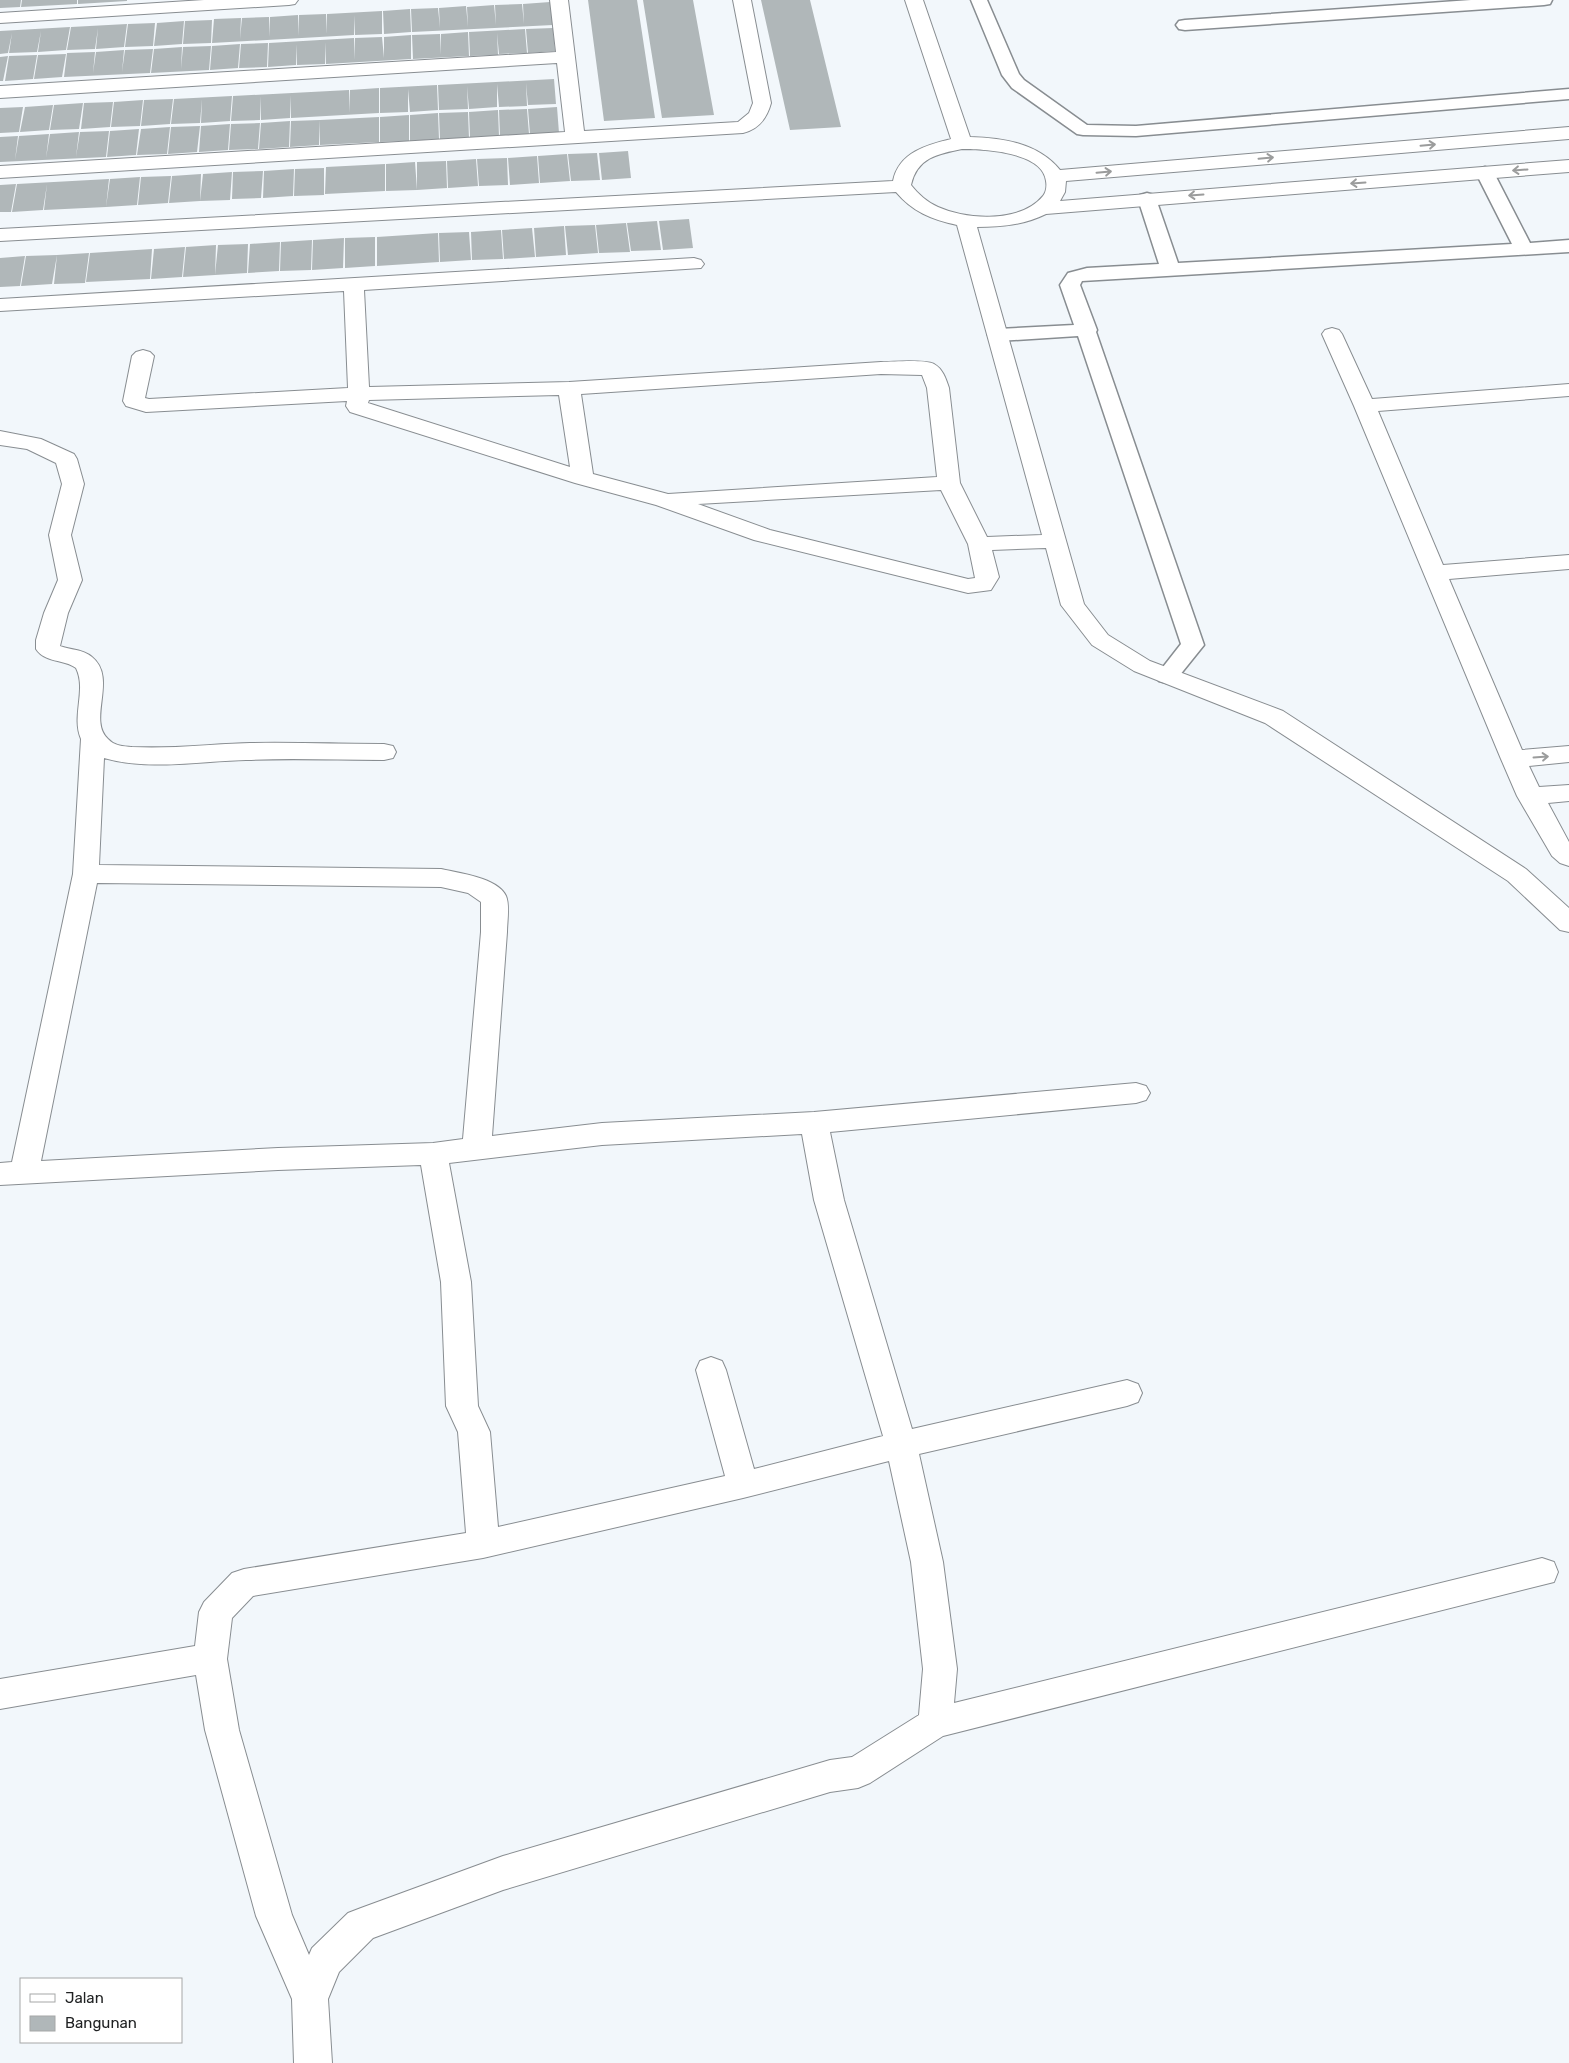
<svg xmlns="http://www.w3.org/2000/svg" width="1569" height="2063" font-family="Rubik,sans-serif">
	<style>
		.building { fill: #b0b7b9 }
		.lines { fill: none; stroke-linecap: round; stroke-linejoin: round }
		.lane-casing { stroke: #888d91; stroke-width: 3 }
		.street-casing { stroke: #888d91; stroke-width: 2 }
		.lane { fill: #fff; fill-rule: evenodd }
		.street { fill: #fff; fill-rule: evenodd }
		.oneway { stroke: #9b9c9c }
	</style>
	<rect width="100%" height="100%" fill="#f2f7fb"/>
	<path class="building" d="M 0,0 L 21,0 L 20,7 L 0,8 Z
		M 22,0 L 77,0 L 77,4 L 21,7 Z
		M 78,0 L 127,0 L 127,1 L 78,4 Z
		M 588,0 L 637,0 L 655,118 L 604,121 Z
		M 643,0 L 693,0 L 714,115 L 662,118 Z
		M 761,0 L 810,0 L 841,127 L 790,130 Z
		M 550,2 L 553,25 L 412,32 L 411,9 L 438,8 L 440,28 L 439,8 L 466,6 L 468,27 L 467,7 L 494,5 L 496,25 L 495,5 L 522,4 L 524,24 L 523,4 Z
		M 410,9 L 411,32 L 384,34 L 383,11 Z
		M 382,11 L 382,34 L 355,35 L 354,15 L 354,35 L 212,43 L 214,19 L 241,18 L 240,39 L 242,18 L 269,17 L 269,37 L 270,17 L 298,15 L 298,36 L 299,15 L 326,14 L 326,34 L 327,14 Z
		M 212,20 L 211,43 L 183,44 L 185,21 Z
		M 184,21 L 182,44 L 154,46 L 157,23 Z
		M 155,23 L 153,46 L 125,47 L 128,24 Z
		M 127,24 L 124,47 L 96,49 L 98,28 L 95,49 L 67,50 L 71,27 Z
		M 70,27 L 66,50 L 38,52 L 41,31 L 37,52 L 9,53 L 12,33 L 8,53 L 0,54 L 0,31 Z
		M 553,28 L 555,51 L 528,53 L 526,29 Z
		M 525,29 L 527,53 L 499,54 L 497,33 L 498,55 L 470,56 L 469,32 Z
		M 468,32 L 469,56 L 413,59 L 412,35 L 440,34 L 441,55 L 441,34 Z
		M 411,35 L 411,59 L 326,64 L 326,42 L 325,64 L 297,65 L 297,44 L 296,65 L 268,67 L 269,43 L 354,38 L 355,60 L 355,38 L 382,37 L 384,58 L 384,37 Z
		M 268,43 L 267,67 L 239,68 L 241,44 Z
		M 240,44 L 238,68 L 210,70 L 212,46 Z
		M 211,46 L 209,70 L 151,73 L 154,49 L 182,47 L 181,69 L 183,47 Z
		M 153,49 L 150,73 L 64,77 L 67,53 L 95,52 L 93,73 L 96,52 L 124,50 L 122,72 L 125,50 Z
		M 66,54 L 62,77 L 34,79 L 38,55 Z
		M 37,55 L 33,79 L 5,81 L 9,56 Z
		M 8,56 L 3,81 L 0,81 L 0,57 Z
		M 554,79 L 556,104 L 528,105 L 526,83 L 527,106 L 499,107 L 497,84 L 497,107 L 469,109 L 467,86 L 468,109 L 439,110 L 438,85 Z
		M 437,85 L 438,110 L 410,112 L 408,89 L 408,112 L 380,113 L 380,88 Z
		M 379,88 L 379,113 L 291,118 L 291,95 L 290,118 L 261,120 L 261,96 L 260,120 L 231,121 L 233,96 L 349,90 L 350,113 L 350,90 Z
		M 232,96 L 230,121 L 201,123 L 202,99 L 200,123 L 171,124 L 174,99 Z
		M 173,99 L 170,124 L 141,126 L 144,100 Z
		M 143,100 L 140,126 L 111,127 L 114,102 Z
		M 113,102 L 110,127 L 81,129 L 84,103 Z
		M 83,103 L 79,129 L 50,130 L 54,105 Z
		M 53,105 L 49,130 L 20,132 L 25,107 Z
		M 23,107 L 19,132 L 0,133 L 0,108 Z
		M 557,107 L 559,133 L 530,134 L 528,109 Z
		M 527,109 L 529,134 L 500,136 L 499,110 Z
		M 498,110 L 499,136 L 470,137 L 469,112 Z
		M 468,112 L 469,138 L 440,139 L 439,113 Z
		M 438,113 L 439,139 L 410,141 L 410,115 Z
		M 409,115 L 409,141 L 380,142 L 380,117 Z
		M 379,117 L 379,142 L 320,145 L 320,120 Z
		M 320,120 L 319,145 L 290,147 L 291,121 Z
		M 290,121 L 289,147 L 259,149 L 261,123 Z
		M 260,123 L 258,149 L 229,150 L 231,124 Z
		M 230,124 L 228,150 L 199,152 L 201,126 Z
		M 200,126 L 197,152 L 168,154 L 171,127 Z
		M 170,127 L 167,154 L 137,155 L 141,129 Z
		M 139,129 L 136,155 L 107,157 L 110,131 Z
		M 109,131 L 106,157 L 0,162 L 0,137 L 18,136 L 15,160 L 19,136 L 49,134 L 46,158 L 50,134 L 79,132 L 76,157 L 80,132 Z
		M 628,151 L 631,178 L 602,180 L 599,153 Z
		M 597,153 L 600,180 L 571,181 L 568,154 Z
		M 567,154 L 570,181 L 540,183 L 538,156 Z
		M 537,156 L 539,183 L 510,185 L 508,158 Z
		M 507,158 L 508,185 L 479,186 L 477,159 Z
		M 476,159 L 478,186 L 448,188 L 447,161 Z
		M 446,161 L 447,188 L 417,190 L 417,162 Z
		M 415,162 L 417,190 L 386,191 L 386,164 Z
		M 385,164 L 385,191 L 325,194 L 326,167 Z
		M 324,168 L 324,195 L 294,196 L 295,169 Z
		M 294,169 L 293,196 L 263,198 L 264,171 Z
		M 263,171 L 261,198 L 232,199 L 233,172 Z
		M 232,172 L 230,200 L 200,201 L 203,174 Z
		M 201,174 L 200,201 L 169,203 L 172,176 Z
		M 171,176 L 168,203 L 138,205 L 141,177 Z
		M 140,177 L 137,205 L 106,207 L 110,179 Z
		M 109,179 L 106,207 L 44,210 L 47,184 L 43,210 L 12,212 L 17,184 Z
		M 16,184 L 11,212 L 0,212 L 0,185 Z
		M 689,219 L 693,248 L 663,250 L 659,221 Z
		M 657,221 L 661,250 L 631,251 L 627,223 Z
		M 626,223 L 630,252 L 599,253 L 596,225 Z
		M 595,225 L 598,253 L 568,255 L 565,226 Z
		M 564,226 L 566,255 L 536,257 L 534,228 Z
		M 532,228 L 535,257 L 504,259 L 502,230 Z
		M 501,230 L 503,259 L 472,260 L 471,232 Z
		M 469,232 L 471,260 L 440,262 L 439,233 Z
		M 438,233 L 439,262 L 377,266 L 377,237 Z
		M 375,237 L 375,266 L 345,268 L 345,238 Z
		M 344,238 L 343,268 L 312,270 L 313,240 Z
		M 312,240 L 311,270 L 280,271 L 281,242 Z
		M 280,242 L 279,271 L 248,273 L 250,244 Z
		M 248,244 L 247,273 L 215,275 L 218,245 Z
		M 216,245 L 215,275 L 183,277 L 186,247 Z
		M 185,247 L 182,277 L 151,279 L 154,249 Z
		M 152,249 L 150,279 L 86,282 L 90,253 Z
		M 89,253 L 85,283 L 54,284 L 57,255 Z
		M 57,255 L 52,284 L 21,286 L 26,256 Z
		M 25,256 L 20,286 L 0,287 L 0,258 Z"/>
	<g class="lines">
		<defs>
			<path id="lane" d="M 971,0 L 987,0 L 1019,74 L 1024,80 L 1087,125 L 1136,126 L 1569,89 L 1569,99 L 1136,136 L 1083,135 L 1077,134 L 1012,88 L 1002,75 Z
				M 1471,0 L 1552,0 L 1550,4 L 1544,5 L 1185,30 L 1179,29 L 1176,25 L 1179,21 L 1185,20 Z
				M 1485,167 L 1491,169 L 1494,173 L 1530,243 L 1569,240 L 1569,252 L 1082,281 L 1080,285 L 1097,330 L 1096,332 L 1204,645 L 1175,681 L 1167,683 L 1159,681 L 1156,676 L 1181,644 L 1078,336 L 998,341 L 991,339 L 988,335 L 991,331 L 998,329 L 1074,325 L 1060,285 L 1068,273 L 1087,268 L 1159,264 L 1138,199 L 1140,195 L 1147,193 L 1154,195 L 1156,199 L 1178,263 L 1512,244 L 1476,173 L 1479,169 Z"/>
			<path id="street" d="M 204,0 L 298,0 L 295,4 L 289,5 L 0,23 L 0,13 Z
				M 550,0 L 568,0 L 584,131 L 738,122 L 749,113 L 753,103 L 733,0 L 751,0 L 771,103 C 767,118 759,129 743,133 L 0,178 L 0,166 L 565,132 L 557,63 L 0,98 L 0,86 L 556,52 Z
				M 905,0 L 923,0 L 970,137 C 1003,138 1038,143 1060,170 L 1569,127 L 1569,139 L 1066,181 L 1065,192 L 1060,201 L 1569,160 L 1569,172 L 1046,214 C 1024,225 1001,227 977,227 L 1084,604 L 1108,635 L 1150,661 L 1283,711 L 1526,869 L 1569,908 L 1569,932 L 1560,930 L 1508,881 L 1265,723 L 1134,671 L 1092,645 L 1061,605 L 1046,548 L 992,550 L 999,577 L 991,590 L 968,593 L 754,540 L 656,505 L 575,483 L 350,412 L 346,406 L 347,401 L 146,412 L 126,406 L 123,401 L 132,356 L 136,352 L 143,350 L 150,352 L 154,356 L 145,398 L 149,399 L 348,388 L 344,291 L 0,311 L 0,299 L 694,258 L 701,260 L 704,264 L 701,268 L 364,290 L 369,387 L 569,382 L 881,362 C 894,362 923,359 934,364 C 943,369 946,379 949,388 L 960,483 L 987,537 L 1042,535 L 957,225 C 931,219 913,212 896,192 L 0,241 L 0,229 L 893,181 C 899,152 927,145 951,139 ZM 962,149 C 984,149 1043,152 1046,181 C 1047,186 1046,192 1043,196 C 1021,223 967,220 938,207 C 927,202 918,194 911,185 C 917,158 937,154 962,149 ZM 881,374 L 922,375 L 927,388 L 937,477 L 668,494 L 593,474 L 581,394 ZM 559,395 L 570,467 L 368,403 L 369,400 ZM 941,490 L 968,544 L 975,578 L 968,579 L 770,530 L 698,504 Z
				M 1332,328 L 1339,330 L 1342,334 L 1372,399 L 1569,384 L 1569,396 L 1378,411 L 1443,565 L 1569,555 L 1569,569 L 1449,579 L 1522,750 L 1569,746 L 1569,762 L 1529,766 L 1539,787 L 1569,785 L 1569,801 L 1548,803 L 1569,842 L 1569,866 L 1560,863 L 1552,856 L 1517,796 L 1501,759 L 1354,406 L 1322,334 L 1325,330 Z
				M 0,431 L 41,439 L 74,454 L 77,459 L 84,484 L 71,535 L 82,580 L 68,613 L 60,646 C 70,650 83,649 92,657 C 118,678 87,720 108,739 C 114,746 123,746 132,747 C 172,749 211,744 250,743 C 295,742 339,744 384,744 L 393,746 L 396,752 L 393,758 L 384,760 C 338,760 292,758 246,760 C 200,761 149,771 104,758 L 99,865 L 441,869 C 459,873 498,878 506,896 C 510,905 507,922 507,932 L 492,1136 L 602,1123 L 814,1112 L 1136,1083 L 1146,1086 L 1150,1093 L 1146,1100 L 1136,1103 L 830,1132 L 844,1200 L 912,1429 L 1127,1380 L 1138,1384 L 1142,1393 L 1138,1402 L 1127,1406 L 919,1454 L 943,1562 L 957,1669 L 954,1703 L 1542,1558 L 1554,1562 L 1558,1572 L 1554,1582 L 943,1736 L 870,1783 L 858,1788 L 830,1792 L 503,1890 L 373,1938 L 339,1972 L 328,1999 L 332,2063 L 294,2063 L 292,1999 L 256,1916 L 205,1730 L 196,1675 L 0,1709 L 0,1679 L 195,1646 L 199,1612 L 204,1602 L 232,1573 L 244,1569 L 466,1533 L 458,1432 L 446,1406 L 441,1282 L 421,1165 L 278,1170 L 0,1185 L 0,1163 L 12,1162 L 73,874 L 81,739 C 71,716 87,690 76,668 C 64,659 45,663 36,649 L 36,640 L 44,613 L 58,580 L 49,535 L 62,484 L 56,463 L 27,449 L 0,445 ZM 97,883 L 441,887 L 468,893 L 481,902 L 481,932 L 463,1139 L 433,1143 L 278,1148 L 41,1161 ZM 802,1134 L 814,1200 L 883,1436 L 754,1469 L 726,1370 L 722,1361 L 711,1357 L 700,1361 L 696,1370 L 725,1476 L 498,1527 L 490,1432 L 478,1406 L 471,1282 L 449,1163 L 602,1145 ZM 889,1461 L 911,1562 L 923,1669 L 919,1715 L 852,1757 L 830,1760 L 503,1856 L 361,1908 L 348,1913 L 312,1948 L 309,1955 L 292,1915 L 239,1730 L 227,1659 L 232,1618 L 253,1596 L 483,1558 L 743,1498 Z"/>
		</defs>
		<use href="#lane" class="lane-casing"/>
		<use href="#street" class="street-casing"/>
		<use href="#lane" class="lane"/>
		<use href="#street" class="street"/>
	</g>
	<defs><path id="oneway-shaft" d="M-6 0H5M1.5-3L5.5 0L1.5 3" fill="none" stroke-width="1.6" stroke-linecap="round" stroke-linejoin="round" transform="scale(1.25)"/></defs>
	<g class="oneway">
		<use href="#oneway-shaft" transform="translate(1428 145) rotate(-5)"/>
		<use href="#oneway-shaft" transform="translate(1266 158) rotate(-5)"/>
		<use href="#oneway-shaft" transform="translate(1520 170) rotate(176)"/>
		<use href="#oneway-shaft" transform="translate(1104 172) rotate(-5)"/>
		<use href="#oneway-shaft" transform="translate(1358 183) rotate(176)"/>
		<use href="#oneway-shaft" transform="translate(1196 195) rotate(176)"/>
		<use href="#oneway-shaft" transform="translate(1541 757) rotate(-4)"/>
	</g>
	<rect x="20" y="1978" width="162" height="65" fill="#ffffff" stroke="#a6a7a7"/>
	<rect x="30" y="1994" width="25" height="8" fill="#ffffff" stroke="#a6a7a7"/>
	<text x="65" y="2003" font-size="15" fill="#202223">Jalan</text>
	<rect x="30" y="2016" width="25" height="15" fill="#b0b7b9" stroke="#a6a7a7"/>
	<text x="65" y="2028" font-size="15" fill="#202223">Bangunan</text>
</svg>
